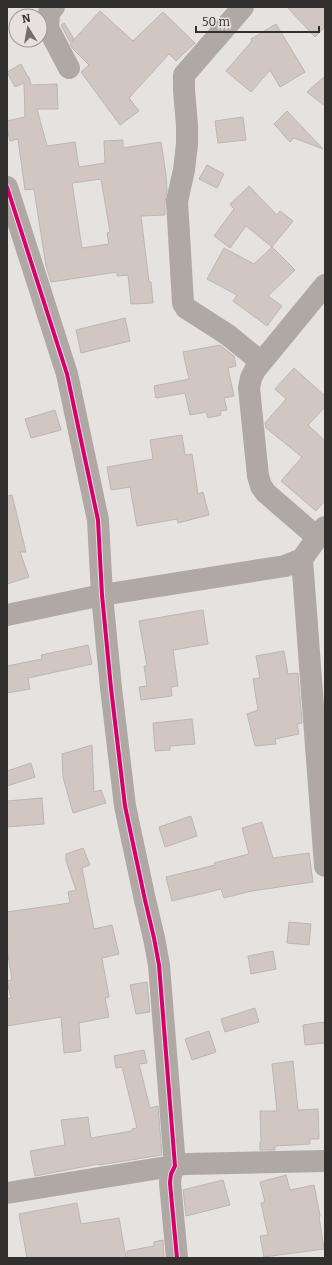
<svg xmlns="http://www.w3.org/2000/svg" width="332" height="1265" font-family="Bitter,serif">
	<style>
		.building { fill: #d1c6c2; stroke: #b9b7b5; fill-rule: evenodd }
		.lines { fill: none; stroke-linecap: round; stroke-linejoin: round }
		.minor { stroke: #afa8a4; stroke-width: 22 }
		.cycleway-casing { stroke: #e6e1df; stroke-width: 6 }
		.cycleway { stroke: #d6006c; stroke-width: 4 }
	</style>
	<rect width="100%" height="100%" fill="#e5e2e0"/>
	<path class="building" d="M 287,7 L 325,7 L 325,27 L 315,37 Z
		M 100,11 L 133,41 L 163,12 L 195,43 L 176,61 L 169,54 L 129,98 L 139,111 L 120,125 L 81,72 L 89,65 L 73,49 L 70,44 Z
		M 64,23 L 74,39 L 70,42 L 61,25 Z
		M 276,24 L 305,72 L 280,87 L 270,70 L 251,92 L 226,71 L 252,41 L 251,39 Z
		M 21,64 L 28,77 L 29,77 L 31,85 L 57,84 L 58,109 L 37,109 L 47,146 L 75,142 L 79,167 L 105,163 L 104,141 L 123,140 L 123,148 L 161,142 L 166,175 L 167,190 L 165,202 L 165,215 L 141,216 L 149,282 L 151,282 L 153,303 L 131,304 L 128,275 L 117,276 L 117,272 L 51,282 L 46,266 L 34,189 L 25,190 L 18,139 L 10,141 L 7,128 L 7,121 L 25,117 L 24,83 L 15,87 L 7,72 ZM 101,179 L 110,232 L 107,233 L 109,244 L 82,248 L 72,183 Z
		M 325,76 L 325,106 L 307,92 Z
		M 287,111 L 323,149 L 294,138 L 290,142 L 274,124 Z
		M 243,117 L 246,140 L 218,143 L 215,121 Z
		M 207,165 L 224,174 L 217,188 L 199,179 Z
		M 249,186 L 277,215 L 280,211 L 293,221 L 272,247 L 246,226 L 230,248 L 214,236 L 234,209 L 230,204 Z
		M 272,247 L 295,270 L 268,296 L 282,306 L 267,326 L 233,301 L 237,295 L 207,279 L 224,248 L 254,264 Z
		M 125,318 L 130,341 L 81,353 L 76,330 Z
		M 220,345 L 234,356 L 236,366 L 228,368 L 234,396 L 224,398 L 227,410 L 220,411 L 221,415 L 208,418 L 206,412 L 190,415 L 185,393 L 156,398 L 154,386 L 189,379 L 183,352 Z
		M 294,368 L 325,396 L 325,407 L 308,425 L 325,441 L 325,501 L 316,511 L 281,481 L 302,457 L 266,428 L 265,423 L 286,399 L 275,389 Z
		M 55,410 L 61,430 L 31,438 L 25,419 Z
		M 182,435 L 185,455 L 192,454 L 198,494 L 203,492 L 209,515 L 178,523 L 177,519 L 137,526 L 130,487 L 111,490 L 107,467 L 153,459 L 150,440 Z
		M 12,495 L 26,552 L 20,552 L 29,577 L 7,584 L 7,496 Z
		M 203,610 L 208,644 L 173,650 L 178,686 L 171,687 L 172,696 L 141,700 L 139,687 L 147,686 L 144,666 L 147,666 L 139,621 Z
		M 88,645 L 92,664 L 28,678 L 30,689 L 7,693 L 7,666 L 42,659 L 41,655 Z
		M 284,651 L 288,674 L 298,673 L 302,723 L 297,724 L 299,734 L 275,739 L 276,744 L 255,746 L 247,714 L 258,710 L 253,679 L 260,678 L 256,656 Z
		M 192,719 L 195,744 L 170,746 L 170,750 L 155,751 L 153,723 Z
		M 92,745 L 94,792 L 101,790 L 106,803 L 73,813 L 63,777 L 62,754 Z
		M 31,763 L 35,777 L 7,786 L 7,771 Z
		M 42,798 L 44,824 L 7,827 L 7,801 Z
		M 191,816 L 197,836 L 165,847 L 159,827 Z
		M 262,822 L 273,858 L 309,853 L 313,882 L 252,891 L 224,898 L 221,889 L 172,901 L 166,877 L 215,865 L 214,863 L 249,854 L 242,828 Z
		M 83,848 L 90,865 L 82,868 L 94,929 L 112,925 L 119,954 L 102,958 L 109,997 L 105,998 L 109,1017 L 79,1023 L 81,1051 L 64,1053 L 61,1017 L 7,1026 L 7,999 L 11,998 L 7,981 L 12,980 L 7,949 L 7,912 L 70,903 L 68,892 L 76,890 L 66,861 L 66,854 Z
		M 289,922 L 311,924 L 309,945 L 287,943 Z
		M 273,951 L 276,969 L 251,974 L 248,956 Z
		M 147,982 L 150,1012 L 136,1014 L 130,985 Z
		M 255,1008 L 259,1022 L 225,1032 L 221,1019 Z
		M 324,1022 L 325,1043 L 305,1045 L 303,1025 Z
		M 209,1031 L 216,1052 L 192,1060 L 185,1039 Z
		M 144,1050 L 147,1063 L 139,1064 L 150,1108 L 158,1106 L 162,1155 L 99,1165 L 98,1164 L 35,1176 L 30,1151 L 65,1145 L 61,1120 L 88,1117 L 91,1138 L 132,1131 L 132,1129 L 137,1128 L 122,1067 L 116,1068 L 114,1056 Z
		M 293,1061 L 298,1110 L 318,1109 L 319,1139 L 310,1139 L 310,1144 L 275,1146 L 275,1150 L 260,1150 L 260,1142 L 261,1142 L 260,1111 L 277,1111 L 272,1064 Z
		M 286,1175 L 290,1190 L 314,1185 L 320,1216 L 319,1217 L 324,1249 L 264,1257 L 260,1236 L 268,1235 L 261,1203 L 265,1202 L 260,1182 Z
		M 223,1180 L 230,1205 L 186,1216 L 183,1190 Z
		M 77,1203 L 81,1224 L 119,1218 L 126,1258 L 27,1258 L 19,1214 Z
		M 163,1240 L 164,1258 L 127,1258 L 127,1251 L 154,1246 L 154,1242 Z"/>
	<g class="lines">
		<path class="minor" d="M 54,7 L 49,13 L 48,28 L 69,68
			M 243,7 L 184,75 L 184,90 L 187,125 L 187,144 L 184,170 L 177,201 L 183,303 L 186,308 L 228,335 L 261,362
			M 7,187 L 67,374 L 98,520 L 102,595 L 111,688 L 125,806 L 145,900 L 154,938 L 159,965 L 175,1166 L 171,1174 L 170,1183 L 177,1258
			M 318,538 L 266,493 L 261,486 L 258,476 L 249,388 L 251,378 L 255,370 L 325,285
			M 302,559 L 325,866
			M 7,615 L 102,595 L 285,566 L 302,559 L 325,527
			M 7,1193 L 185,1164 L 325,1161"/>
		<defs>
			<path id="cycleway" d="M 7,187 L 67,374 L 98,520 L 102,595 L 111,688 L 125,806 L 145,900 L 154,938 L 159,965 L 175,1166 L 171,1174 L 170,1183 L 177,1258"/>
		</defs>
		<use href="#cycleway" class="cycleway-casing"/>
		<use href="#cycleway" class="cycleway"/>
	</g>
	<rect width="332" height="1265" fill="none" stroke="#32302f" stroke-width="16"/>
	<g transform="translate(28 28) rotate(349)"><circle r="19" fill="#e6e1df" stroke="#9e9a99"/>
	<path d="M0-3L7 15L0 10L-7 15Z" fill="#716e6d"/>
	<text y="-6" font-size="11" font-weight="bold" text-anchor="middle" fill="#32302f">N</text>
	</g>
	<path d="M196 26v6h123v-6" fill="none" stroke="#32302f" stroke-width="2"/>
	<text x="202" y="26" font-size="12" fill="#32302f" stroke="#e6e1df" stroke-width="3" paint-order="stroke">50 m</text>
</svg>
